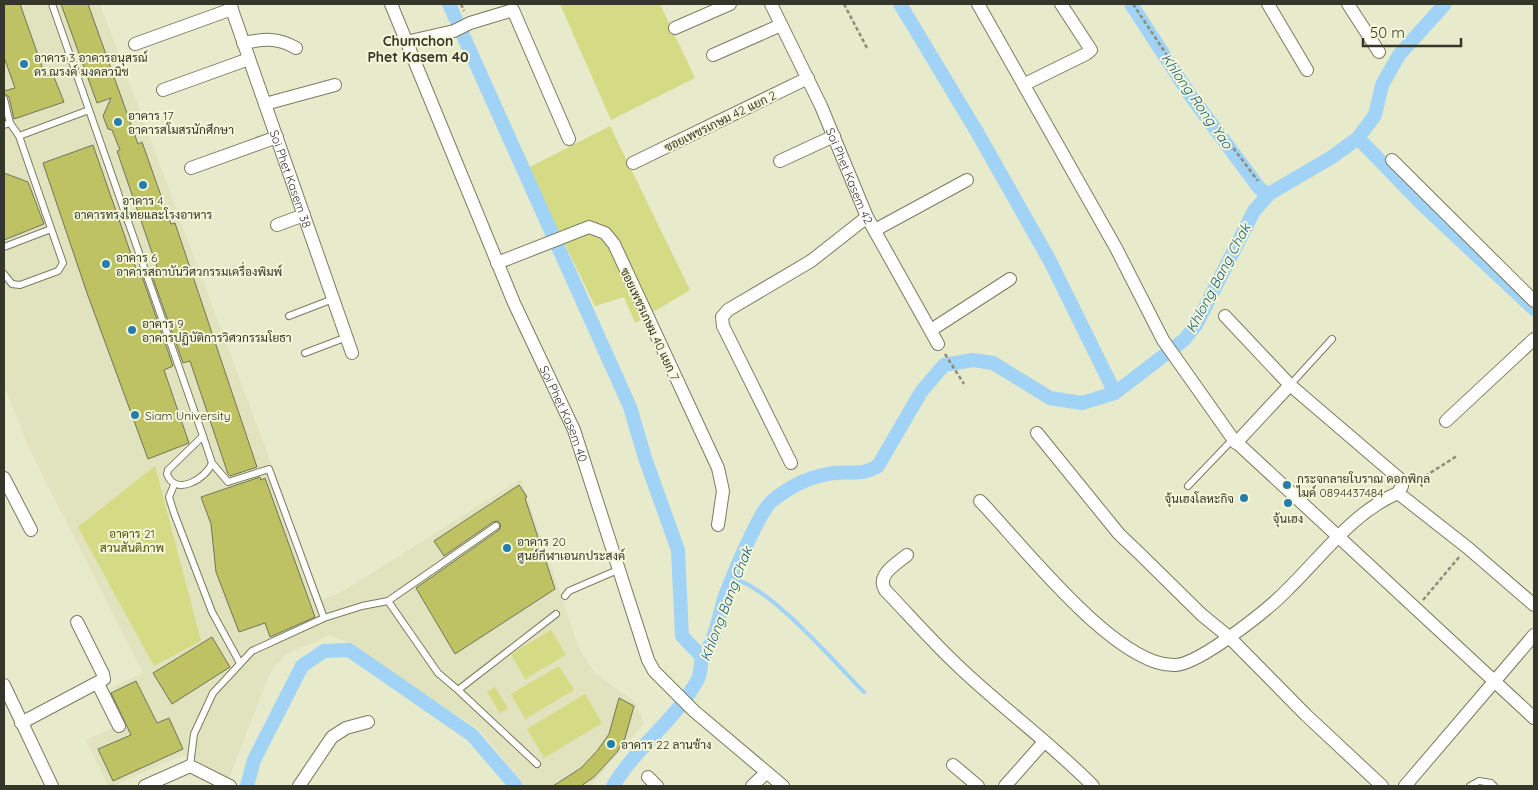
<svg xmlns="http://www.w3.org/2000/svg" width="1538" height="790" font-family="Quicksand,Sarabun,sans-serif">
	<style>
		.built { fill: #e0e3bd }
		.green { fill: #d5da84 }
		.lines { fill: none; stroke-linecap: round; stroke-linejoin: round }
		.stream { stroke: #a0d3f5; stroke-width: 4 }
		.canal { stroke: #a0d3f5; stroke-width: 14 }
		.building { fill: #bec263; stroke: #727459 }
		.lane-casing { stroke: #7a7c60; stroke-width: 8 }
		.street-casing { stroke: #7a7c60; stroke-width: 14 }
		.path { stroke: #8c8e79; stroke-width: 2.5; stroke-dasharray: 4 2.5; stroke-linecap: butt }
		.lane { stroke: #fff; stroke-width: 6 }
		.street { stroke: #fff; stroke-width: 12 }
		.poi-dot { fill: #257dac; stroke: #f5f7d9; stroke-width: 2 }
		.labels { text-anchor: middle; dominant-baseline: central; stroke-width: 4; stroke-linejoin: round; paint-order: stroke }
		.poi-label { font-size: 12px; fill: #35362a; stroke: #f5f7d9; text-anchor: start }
		.street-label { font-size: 12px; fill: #35362a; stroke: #f5f7d9 }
		.park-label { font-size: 12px; fill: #505207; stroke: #f5f7d9 }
		.neighbourhood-label { font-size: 14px; font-weight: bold; fill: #35362a; stroke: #f5f7d9 }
		.water-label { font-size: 14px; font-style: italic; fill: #145a7f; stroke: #f5f7d9 }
	</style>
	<rect width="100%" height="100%" fill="#e8eacc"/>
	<path class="built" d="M 4,4 L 100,4 L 322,600 L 340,593 L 521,479 L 579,648 L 595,673 L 635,702 L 644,723 L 591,786 L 526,786 L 479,729 L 388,671 L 352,644 L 330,635 L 286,654 L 271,671 L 229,778 L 183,755 L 113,786 L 108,786 L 86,740 L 117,726 L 100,693 L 143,673 L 28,446 L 4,385 Z"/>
	<path class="green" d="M 560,4 L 660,4 L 695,78 L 611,120 Z
		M 610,126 L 690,290 L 635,323 L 624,297 L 595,306 L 528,168 Z
		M 155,466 L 201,641 L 154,666 L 78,527 Z
		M 551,630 L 566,655 L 525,679 L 511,654 Z
		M 559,666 L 574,690 L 525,719 L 511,694 Z
		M 495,687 L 508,708 L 500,713 L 487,692 Z
		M 585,694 L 602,723 L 544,758 L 527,729 Z"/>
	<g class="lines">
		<path class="stream" d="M 734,579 C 770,587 836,664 864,692"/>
		<path class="canal" d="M 449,4 L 630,407 L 645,458 L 678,550 L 682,636 L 703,658
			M 900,4 L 977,132 L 1050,261 L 1115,393
			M 1131,4 L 1190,95 L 1260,189 L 1269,194
			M 1358,138 L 1426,208 L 1534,309
			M 247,786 L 254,760 L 302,666 L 324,651 L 349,650 L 472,735 L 516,786
			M 613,786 C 637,746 676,720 698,679 C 701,672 700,664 703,657 C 706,651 710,646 712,640 C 718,626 720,611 725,596 C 732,577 759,512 772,501 C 790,486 811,476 834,473 C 851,471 862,476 878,466 L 921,392 L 944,365 L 973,360 L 993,363 L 1050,398 L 1082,403 L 1115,393 L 1184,340 L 1196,325 L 1254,211 L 1269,194 L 1332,157 L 1358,138 L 1375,115 L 1382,85 L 1399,55 L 1445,4"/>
	</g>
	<path class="building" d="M 4,4 L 20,4 L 45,75 L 52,72 L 64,102 L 14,119 L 9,97 L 4,93 L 4,91 L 15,88 L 4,57 Z
		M 61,4 L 88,4 L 138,144 L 142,142 L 171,224 L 175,223 L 257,467 L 230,476 L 228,474 L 190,361 L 183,363 L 151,273 L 158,270 L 117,151 L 120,150 L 112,130 L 108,129 L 103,116 L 111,98 L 97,103 Z
		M 93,145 L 139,277 L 142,276 L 173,366 L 164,370 L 189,443 L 148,459 L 87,293 L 43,163 Z
		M 4,173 L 28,182 L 44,224 L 4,240 Z
		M 260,477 L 261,480 L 265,478 L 315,617 L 270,637 L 265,623 L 239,632 L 216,572 L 211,524 L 201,497 Z
		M 519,485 L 527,497 L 525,498 L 555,589 L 455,654 L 416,588 L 499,530 L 501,525 L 498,521 L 493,522 L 444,556 L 434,541 Z
		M 212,637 L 230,667 L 172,704 L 153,673 Z
		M 136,681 L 157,723 L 169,718 L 183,749 L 113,781 L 98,749 L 131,735 L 111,693 Z
		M 619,698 L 634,706 L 625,738 L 617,752 L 594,777 L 581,786 L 553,786 L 581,768 L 597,751 L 609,734 Z"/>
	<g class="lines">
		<defs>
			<path id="lane" d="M 52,4 L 203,436 L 212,463 C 206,479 175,497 167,474 L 168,470 L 203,436
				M 4,99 L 10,123 L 4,125
				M 10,123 L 19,136 L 89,110
				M 4,247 L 51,229
				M 4,274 L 12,284 L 20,285 L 58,271 L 63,263 L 19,136
				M 289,316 L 333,299
				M 305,353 L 347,337
				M 1290,385 L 1332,339
				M 212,463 L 228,482 L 269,469 L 324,618
				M 174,485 L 169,497 L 174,513 L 212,612 L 240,663
				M 1188,486 L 1233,439
				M 565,596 L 569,591 L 620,569
				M 388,601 L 496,526
				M 458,690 L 537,764
				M 190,766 L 194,734 L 213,693 L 252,651 L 324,618 L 362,606 L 388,601 L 438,673 L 458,690 L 556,614
				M 1470,786 L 1479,781 L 1491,783 L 1494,786"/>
			<g id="street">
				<path id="s1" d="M 230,4 L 352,353"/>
				<path id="s2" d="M 391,4 L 514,303 L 574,430 L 648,660 L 654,671 L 694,711 L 783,786"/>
				<path id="s3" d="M 771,4 L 821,106 L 867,217 L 938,344"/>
				<path d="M 978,4 L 1116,248 L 1163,340 L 1233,439 L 1534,718"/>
				<path d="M 1268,4 L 1307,70"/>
				<path d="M 1348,4 L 1379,52"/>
				<path d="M 675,28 L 730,4"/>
				<path d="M 406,42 L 454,31 L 470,23 L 513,10 L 569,139"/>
				<path d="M 243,43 C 264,39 277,37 296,48"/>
				<path d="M 135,44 L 232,9"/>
				<path d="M 713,55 L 781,25"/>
				<path d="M 1025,84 L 1086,54 L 1091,50 L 1061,4"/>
				<path d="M 163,90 L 249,59"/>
				<path d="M 265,104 L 335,85"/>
				<path d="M 1392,160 L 1534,301"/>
				<path d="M 780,161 L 834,136"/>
				<path d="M 633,163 L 808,78"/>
				<path d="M 191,168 L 277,137"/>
				<path d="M 277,225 L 304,215"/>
				<path d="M 875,230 L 967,180"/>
				<path d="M 497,263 L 589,227 L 605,233 L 614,244 L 718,468 L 723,491 L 718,525"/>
				<path d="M 1225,316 L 1290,385 L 1401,480 L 1402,486 L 1398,493 L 1468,548 L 1534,605"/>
				<path d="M 931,330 L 1010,279"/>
				<path d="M 1446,421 L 1534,339"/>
				<path d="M 1037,433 L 1119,534 L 1140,554 L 1202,615 L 1229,637 L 1306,715 L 1382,786"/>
				<path d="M 1236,443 L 1290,385"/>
				<path d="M 791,463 L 723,326 L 722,317 L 728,310 L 811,261 L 867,217"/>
				<path d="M 4,478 L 31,530"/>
				<path d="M 980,501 C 1019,541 1117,669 1176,665 C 1201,663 1269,609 1288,589 C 1322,556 1353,512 1398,493"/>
				<path d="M 907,555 C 896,564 876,575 885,590 C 908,614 930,639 954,662 C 998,705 1050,742 1093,786"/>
				<path d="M 98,684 L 119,726"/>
				<path d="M 4,685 L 52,786"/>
				<path d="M 21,723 L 104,679 L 103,674 L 77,622"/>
				<path d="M 953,765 L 978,786"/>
				<path d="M 648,777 L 657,786"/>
				<path d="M 145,786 L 190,766 L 230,786"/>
				<path d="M 299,786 L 332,737 L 346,728 L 368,722"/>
				<path d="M 752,786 L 766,773"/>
				<path d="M 1005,786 L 1044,742"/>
				<path d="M 1405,786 L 1534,635"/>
			</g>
		</defs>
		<use href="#lane" class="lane-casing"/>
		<use href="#street" class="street-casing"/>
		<path class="path" d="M 461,4 L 464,11
			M 844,4 L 867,48
			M 1133,4 L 1190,90 L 1258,181
			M 945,354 L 964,384
			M 1414,483 L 1457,456
			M 1423,600 L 1460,556"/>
		<use href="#lane" class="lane"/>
		<use href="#street" class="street"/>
	</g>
	<g class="poi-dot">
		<circle cx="24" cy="64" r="5"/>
		<circle cx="118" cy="122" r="5"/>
		<circle cx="143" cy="185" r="5"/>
		<circle cx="106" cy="264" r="5"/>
		<circle cx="132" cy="330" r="5"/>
		<circle cx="135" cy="415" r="5"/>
		<circle cx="1287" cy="485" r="5"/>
		<circle cx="1244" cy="498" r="5"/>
		<circle cx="1288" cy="503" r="5"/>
		<circle cx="507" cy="548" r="5"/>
		<circle cx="611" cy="744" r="5"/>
	</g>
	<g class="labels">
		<g class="poi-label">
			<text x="34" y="57">อาคาร 3 อาคารอนุสรณ์<tspan x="34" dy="14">ดร.ณรงค์ มงคลวนิช</tspan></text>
			<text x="128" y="115">อาคาร 17<tspan x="128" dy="14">อาคารสโมสรนักศึกษา</tspan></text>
			<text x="143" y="200" text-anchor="middle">อาคาร 4<tspan x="143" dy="14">อาคารทรงไทยและโรงอาหาร</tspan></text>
			<text x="116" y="257">อาคาร 6<tspan x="116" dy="14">อาคารสถาบันวิศวกรรมเครื่องพิมพ์</tspan></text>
			<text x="142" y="323">อาคาร 9<tspan x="142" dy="14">อาคารปฏิบัติการวิศวกรรมโยธา</tspan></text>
			<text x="145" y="415">Siam University</text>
			<text x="1297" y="478">กระจกลายโบราณ ดอกพิกุล<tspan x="1297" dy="14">ไมค์ 0894437484</tspan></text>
			<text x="1234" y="498" text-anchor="end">จุ้นเฮงโลหะกิจ</text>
			<text x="1288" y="518" text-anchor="middle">จุ้นเฮง</text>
			<text x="517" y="541">อาคาร 20<tspan x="517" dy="14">ศูนย์กีฬาเอนกประสงค์</tspan></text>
			<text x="621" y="744">อาคาร 22 ลานช้าง</text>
		</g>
		<g class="street-label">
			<text transform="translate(720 121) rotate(-26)">ซอยเพชรเกษม 42 แยก 2</text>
			<text stroke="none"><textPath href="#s3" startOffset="189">Soi Phet Kasem 42</textPath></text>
			<text stroke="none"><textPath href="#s1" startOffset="185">Soi Phet Kasem 38</textPath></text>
			<text transform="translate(650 324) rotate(65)">ซอยเพชรเกษม 40 แยก 7</text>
			<text stroke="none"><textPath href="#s2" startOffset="445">Soi Phet Kasem 40</textPath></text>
		</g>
		<g class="park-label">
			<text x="132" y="533">อาคาร 21<tspan x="132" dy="14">สวนสันติภาพ</tspan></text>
		</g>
		<g class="neighbourhood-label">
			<text x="418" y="41">Chumchon<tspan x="418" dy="16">Phet Kasem 40</tspan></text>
		</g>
		<g class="water-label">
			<text transform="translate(1197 101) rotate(55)">Khlong Rong Yao</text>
			<text transform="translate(1218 278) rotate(-62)">Khlong Bang Chak</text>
			<text transform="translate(726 604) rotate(-69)">Khlong Bang Chak</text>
		</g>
	</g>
	<rect width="1538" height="790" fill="none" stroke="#35362a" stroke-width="10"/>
	<path d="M1363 38v8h98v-8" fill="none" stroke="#35362a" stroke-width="2.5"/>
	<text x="1370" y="38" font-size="15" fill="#35362a" stroke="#f5f7d9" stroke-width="4" paint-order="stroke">50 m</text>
</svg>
